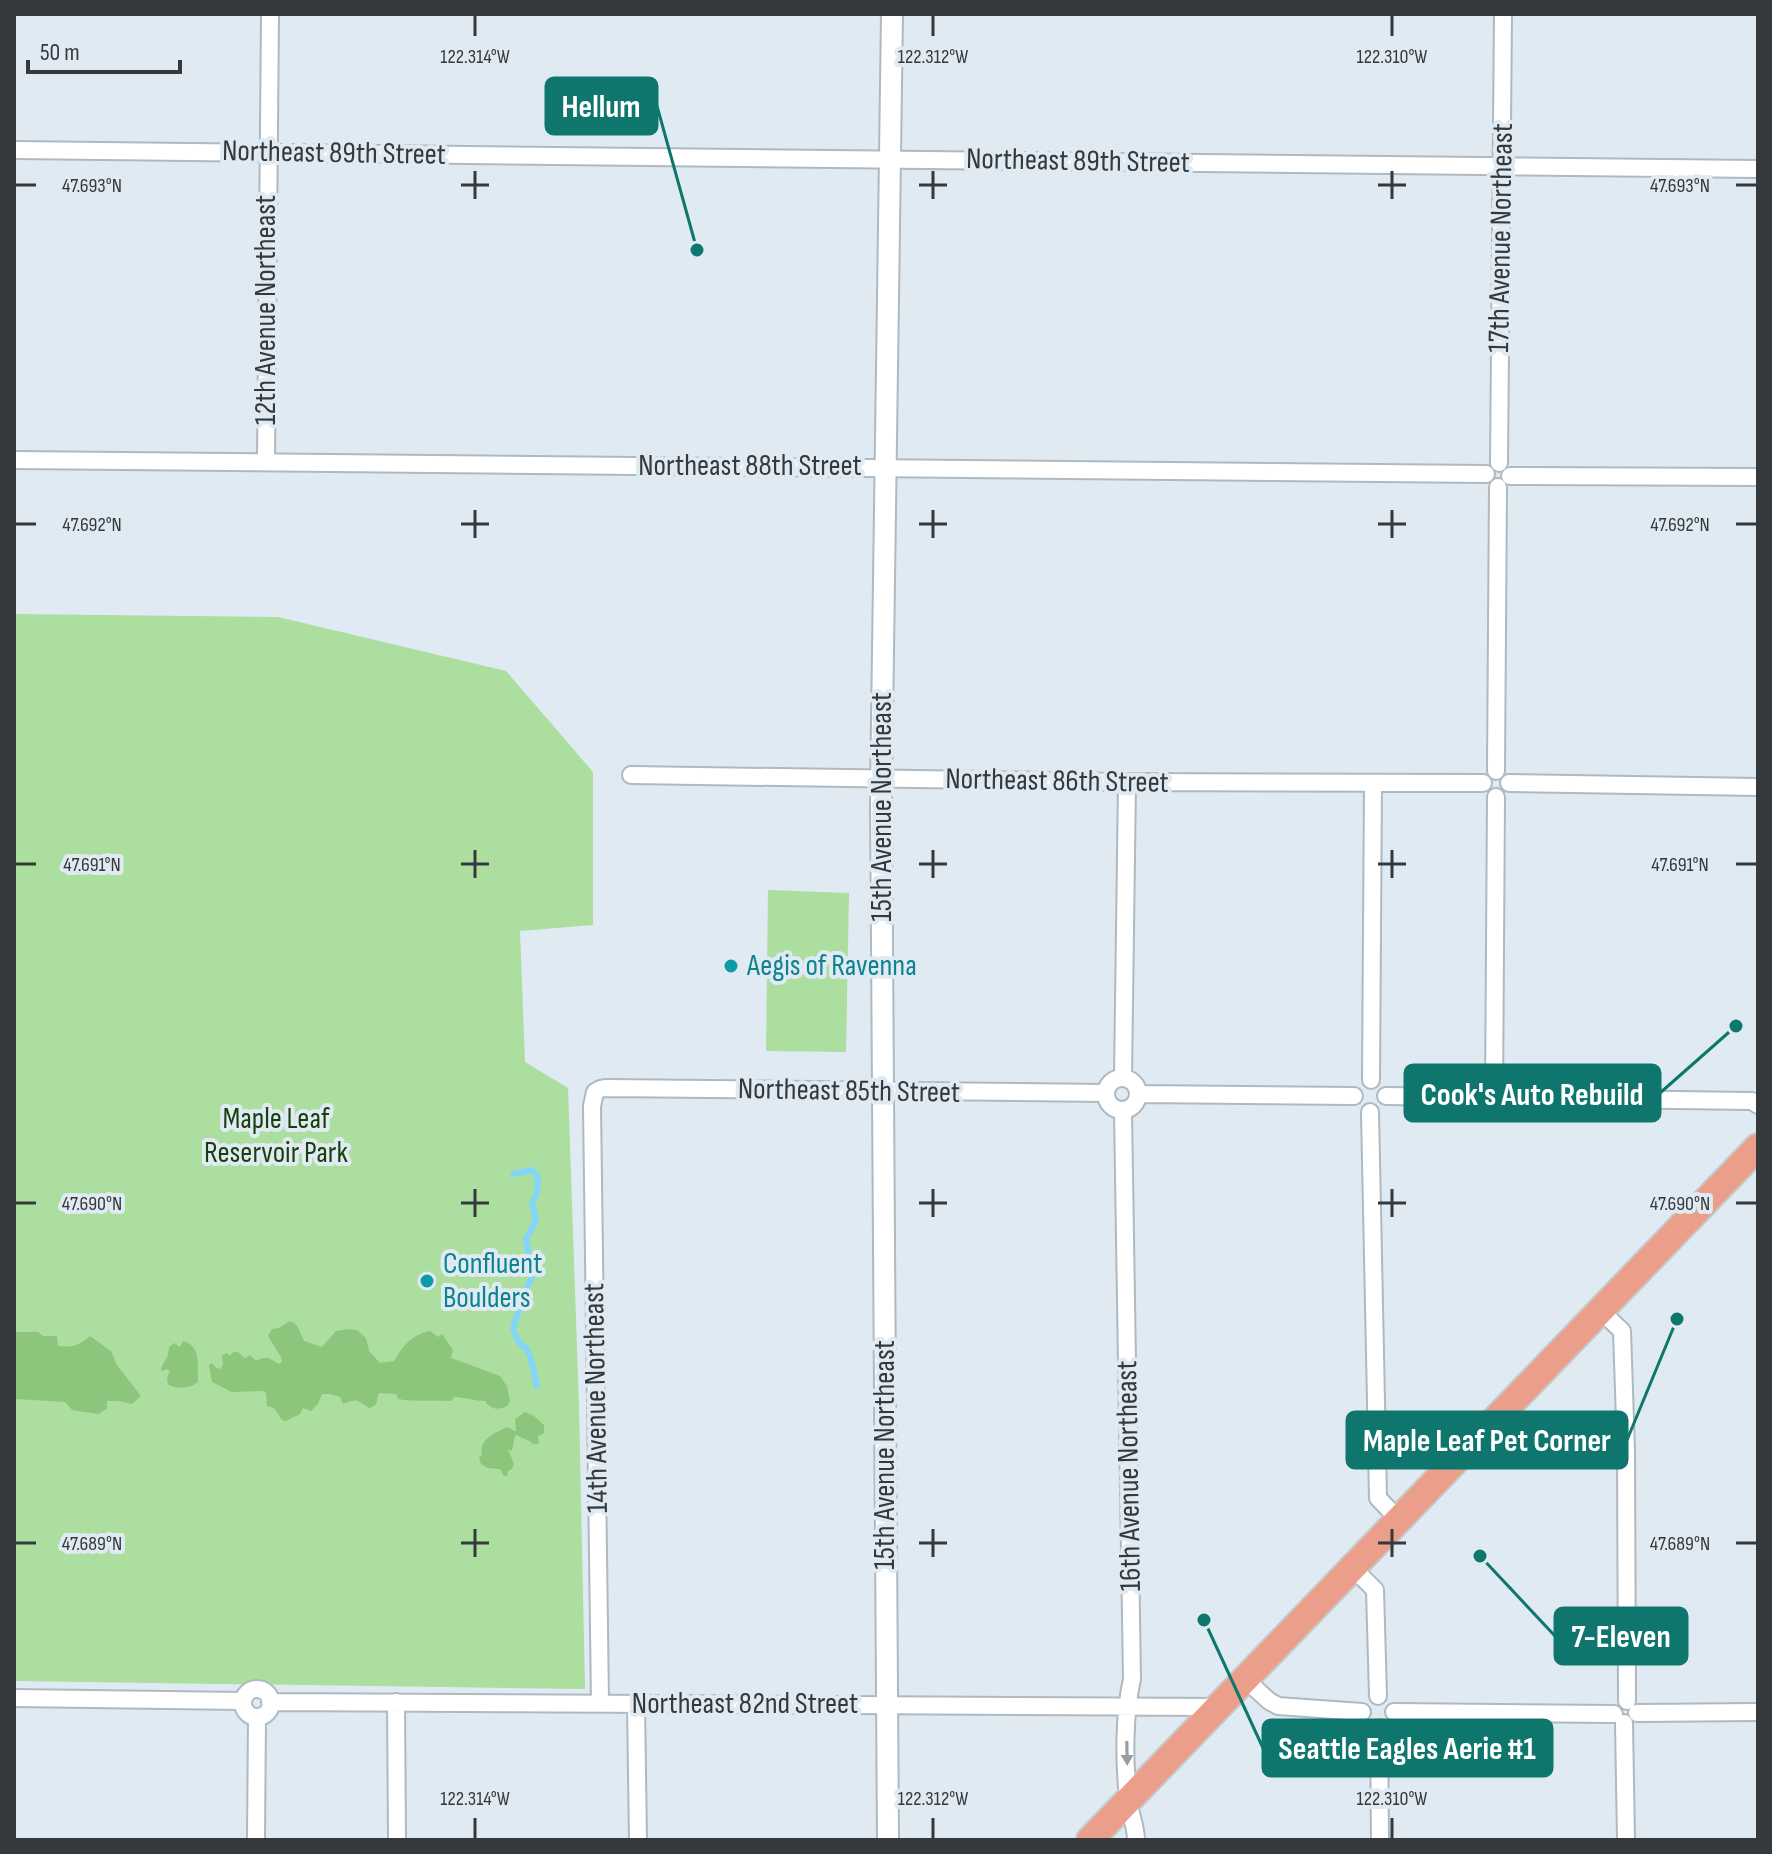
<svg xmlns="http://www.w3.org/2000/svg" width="1772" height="1854" font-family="'Sofia Sans Condensed',sans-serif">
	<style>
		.green { fill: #acdea0 }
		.forest { fill: #8bc67c }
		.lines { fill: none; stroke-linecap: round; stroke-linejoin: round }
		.stream { stroke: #83d5fa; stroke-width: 6 }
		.minor-casing { stroke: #afb9c1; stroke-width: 20 }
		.tertiary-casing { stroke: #afb9c1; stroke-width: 24 }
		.primary-casing { stroke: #c6c8c8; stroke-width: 30 }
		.minor { stroke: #fff; stroke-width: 16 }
		.tertiary { stroke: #fff; stroke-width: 20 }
		.primary { stroke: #eb9e89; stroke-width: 26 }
		.oneway { fill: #9a9c9e }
		.ticks { fill: none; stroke: #35393c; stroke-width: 3 }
		.culture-dot { fill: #0f9aa8; stroke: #dfeaf2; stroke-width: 3 }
		.labels { text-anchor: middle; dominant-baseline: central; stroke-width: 8; stroke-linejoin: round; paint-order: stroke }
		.street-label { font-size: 30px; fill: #35393c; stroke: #dfeaf2 }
		.culture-label { font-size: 30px; fill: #0d838f; stroke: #dfeaf2; text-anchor: start }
		.park-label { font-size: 30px; fill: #183f0c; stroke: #dfeaf2 }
		.ticks-label { font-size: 20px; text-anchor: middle; fill: #35393c; stroke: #dfeaf2; stroke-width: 8; stroke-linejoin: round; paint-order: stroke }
		.leader { fill: none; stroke: #0f766e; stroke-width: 3 }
		.callout-dot { fill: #0f766e; stroke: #dfeaf2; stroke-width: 3 }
		.callout { fill: #0f766e; stroke: #0f766e; stroke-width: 3 }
		.callout-label { font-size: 32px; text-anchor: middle; font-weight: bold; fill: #fff }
	</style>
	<rect width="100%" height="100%" fill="#dfeaf2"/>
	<path class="green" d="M 14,614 L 278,617 L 506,671 L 593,772 L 593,925 L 520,931 L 525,1062 L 568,1088 L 579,1405 L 585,1689 L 14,1681 Z
		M 768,890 L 849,893 L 846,1052 L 766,1051 Z"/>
	<path class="forest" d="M 290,1321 C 299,1324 300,1333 304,1341 L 322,1347 L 336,1331 L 349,1329 L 357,1330 L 366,1338 L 369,1351 L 380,1363 L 394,1361 C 402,1347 412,1334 430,1331 L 438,1337 L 442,1334 L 453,1350 L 451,1358 L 500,1376 L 507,1386 L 510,1401 L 507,1406 C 498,1410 491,1410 485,1401 C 474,1401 465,1397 454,1397 L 451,1401 C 433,1400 415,1402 398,1399 L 396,1394 L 379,1393 C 376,1400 379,1406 369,1408 C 356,1400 359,1398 343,1404 L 340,1397 L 330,1394 L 322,1394 L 318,1404 L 311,1411 L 303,1408 L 300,1414 L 286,1421 L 282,1420 L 274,1408 L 267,1406 L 266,1393 L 263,1391 L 232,1392 L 212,1382 L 209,1365 L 212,1363 L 216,1368 L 220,1369 L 223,1365 L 222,1356 L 226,1353 L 230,1356 L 233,1352 L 238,1352 L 245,1358 L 250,1355 L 256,1361 C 267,1355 269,1358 279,1364 L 282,1362 L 281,1357 L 268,1336 L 272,1329 L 279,1328 Z
		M 14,1332 L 38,1332 L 43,1336 L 57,1336 L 58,1346 C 73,1348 79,1345 90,1336 L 111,1351 L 117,1365 L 141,1396 L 132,1404 L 118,1401 L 107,1401 L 107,1409 L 98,1414 L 72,1410 L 65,1402 L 16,1399 L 14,1402 Z
		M 183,1341 C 202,1346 197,1366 198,1382 C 192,1388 175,1390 168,1384 L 167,1378 L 170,1371 L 167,1369 L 162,1371 L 161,1368 L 168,1355 L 169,1347 L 174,1343 L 180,1347 Z
		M 525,1412 L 534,1416 L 544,1425 L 544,1433 L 538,1436 L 539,1444 L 533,1444 C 529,1439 522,1439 517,1435 L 515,1436 L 512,1451 L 508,1449 L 514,1464 L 512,1469 L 508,1471 L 507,1476 L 504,1476 L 500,1469 L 488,1468 L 481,1464 L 479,1458 L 482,1454 C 479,1439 495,1433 507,1427 L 514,1431 L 516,1431 L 515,1419 Z"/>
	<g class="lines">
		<path class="stream" d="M 513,1174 L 532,1170 L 538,1178 L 537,1192 L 532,1204 L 536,1220 L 526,1239 L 532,1278 L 525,1291 L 513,1329 L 519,1343 L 527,1349 L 531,1359 L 537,1386"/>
		<defs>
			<path id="minor" d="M 14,150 L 1758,169
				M 14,460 L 1486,474
				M 266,462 L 270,14
				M 1499,463 L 1503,14
				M 1510,476 L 1758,477
				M 1496,771 L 1498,487
				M 631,775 L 1127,782 L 1483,783
				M 1509,783 L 1758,787
				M1106 1094a16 16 0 1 1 32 0a16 16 0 1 1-32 0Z
				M 1123,1078 L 1127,782
				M 1371,1080 L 1373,783
				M 1139,1094 L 1354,1096
				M 1386,1096 L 1752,1101 L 1758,1105
				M 1494,1098 L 1496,797
				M 1123,1111 L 1132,1679 C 1124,1715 1124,1760 1128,1797 C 1129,1812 1136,1825 1136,1840
				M 1370,1112 L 1378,1498 L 1399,1520
				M 1601,1311 L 1622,1331 L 1626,1450 L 1627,1701
				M 1353,1568 L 1375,1590 L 1378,1696
				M 1244,1678 L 1269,1701 L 1278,1706 L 1362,1712
				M243 1703a14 14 0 1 1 28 0a14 14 0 1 1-28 0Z
				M 14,1698 L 243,1701
				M 270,1702 L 1219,1707
				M 396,1702 L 397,1840
				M 600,1703 L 592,1106 L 595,1092 L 600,1089 L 605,1088 L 1106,1093
				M 636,1704 L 638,1840
				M 1394,1712 L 1614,1714
				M 1637,1713 L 1758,1712
				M 1624,1723 L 1626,1840
				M 1379,1728 L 1380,1840
				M 256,1840 L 257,1717"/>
			<path id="tertiary" d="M 888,1840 L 881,793 L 892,14"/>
			<path id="primary" d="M 1090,1840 L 1758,1147"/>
		</defs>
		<use href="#minor" class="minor-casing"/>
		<use href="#tertiary" class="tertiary-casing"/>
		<use href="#primary" class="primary-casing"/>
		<use href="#minor" class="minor"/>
		<use href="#tertiary" class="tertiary"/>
		<use href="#primary" class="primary"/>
	</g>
	<defs><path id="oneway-solid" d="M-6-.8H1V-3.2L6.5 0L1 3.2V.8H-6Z" transform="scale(2)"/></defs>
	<use class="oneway" href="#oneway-solid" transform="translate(1127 1753) rotate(89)"/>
	<path class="ticks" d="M 475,16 L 475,36M 933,16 L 933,36M 1392,16 L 1392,36M 475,171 L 475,199M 933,171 L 933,199M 1392,171 L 1392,199M 16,185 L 36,185M 461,185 L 489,185M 919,185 L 947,185M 1378,185 L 1406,185M 1736,185 L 1756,185M 475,510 L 475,538M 933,510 L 933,538M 1392,510 L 1392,538M 16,524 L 36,524M 461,524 L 489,524M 919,524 L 947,524M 1378,524 L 1406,524M 1736,524 L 1756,524M 475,850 L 475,878M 933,850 L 933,878M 1392,850 L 1392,878M 16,864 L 36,864M 461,864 L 489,864M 919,864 L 947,864M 1378,864 L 1406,864M 1736,864 L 1756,864M 475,1189 L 475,1217M 933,1189 L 933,1217M 1392,1189 L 1392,1217M 16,1203 L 36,1203M 461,1203 L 489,1203M 919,1203 L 947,1203M 1378,1203 L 1406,1203M 1736,1203 L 1756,1203M 475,1529 L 475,1557M 933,1529 L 933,1557M 1392,1529 L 1392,1557M 16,1543 L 36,1543M 461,1543 L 489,1543M 919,1543 L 947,1543M 1378,1543 L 1406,1543M 1736,1543 L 1756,1543M 475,1818 L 475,1838M 933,1818 L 933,1838M 1392,1818 L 1392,1838"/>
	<g class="culture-dot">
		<circle cx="731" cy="966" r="8"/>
		<circle cx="427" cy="1281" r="8"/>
	</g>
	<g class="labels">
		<g class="street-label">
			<text transform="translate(334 153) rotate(1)">Northeast 89th Street</text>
			<text transform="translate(1078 161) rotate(1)">Northeast 89th Street</text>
			<text transform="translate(1501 238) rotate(-89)">17th Avenue Northeast</text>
			<text transform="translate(266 310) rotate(-90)">12th Avenue Northeast</text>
			<text x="750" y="466">Northeast 88th Street</text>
			<text transform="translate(1057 781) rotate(1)">Northeast 86th Street</text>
			<text transform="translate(882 807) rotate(-90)">15th Avenue Northeast</text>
			<text transform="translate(849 1091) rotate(1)">Northeast 85th Street</text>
			<text transform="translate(596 1398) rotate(-91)">14th Avenue Northeast</text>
			<text transform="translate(885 1455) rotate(-90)">15th Avenue Northeast</text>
			<text transform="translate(1129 1476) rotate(-91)">16th Avenue Northeast</text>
			<text x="745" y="1704">Northeast 82nd Street</text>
		</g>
		<g class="culture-label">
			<text x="747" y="966">Aegis of Ravenna</text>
			<text x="443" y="1264">Confluent<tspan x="443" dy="34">Boulders</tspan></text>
		</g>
		<g class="park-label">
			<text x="276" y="1119">Maple Leaf<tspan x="276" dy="34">Reservoir Park</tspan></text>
		</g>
	</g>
	<g class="ticks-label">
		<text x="475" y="63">122.314°W</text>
		<text x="933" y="63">122.312°W</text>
		<text x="1392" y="63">122.310°W</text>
		<text x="92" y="192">47.693°N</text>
		<text x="1680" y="192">47.693°N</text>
		<text x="92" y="531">47.692°N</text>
		<text x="1680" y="531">47.692°N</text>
		<text x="92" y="871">47.691°N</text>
		<text x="1680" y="871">47.691°N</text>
		<text x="92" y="1210">47.690°N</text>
		<text x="1680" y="1210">47.690°N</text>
		<text x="92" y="1550">47.689°N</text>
		<text x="1680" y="1550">47.689°N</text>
		<text x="475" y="1805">122.314°W</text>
		<text x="933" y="1805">122.312°W</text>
		<text x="1392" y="1805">122.310°W</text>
	</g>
	<path class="leader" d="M697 250L657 106M1736 1026L1660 1093M1677 1319L1627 1440M1480 1556L1555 1636M1204 1620L1263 1748"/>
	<g class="callout-dot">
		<circle cx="697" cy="250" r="8"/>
		<circle cx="1736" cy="1026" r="8"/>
		<circle cx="1677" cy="1319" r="8"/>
		<circle cx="1480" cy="1556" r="8"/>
		<circle cx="1204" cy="1620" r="8"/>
	</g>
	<g class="callout">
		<rect x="546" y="78" width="111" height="56" rx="8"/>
		<rect x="1405" y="1065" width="255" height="56" rx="8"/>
		<rect x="1347" y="1412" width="280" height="56" rx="8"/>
		<rect x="1555" y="1608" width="132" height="56" rx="8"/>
		<rect x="1263" y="1720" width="289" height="56" rx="8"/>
	</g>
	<g class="callout-label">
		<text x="601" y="117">Hellum</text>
		<text x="1532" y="1105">Cook's Auto Rebuild</text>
		<text x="1487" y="1451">Maple Leaf Pet Corner</text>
		<text x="1621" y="1647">7-Eleven</text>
		<text x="1407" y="1759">Seattle Eagles Aerie #1</text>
	</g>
	<rect width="1772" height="1854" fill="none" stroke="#35393c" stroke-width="32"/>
	<path d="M28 60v12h152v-12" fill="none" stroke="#35393c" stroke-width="4"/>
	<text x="40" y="60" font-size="24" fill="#35393c" stroke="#dfeaf2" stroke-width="6" paint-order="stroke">50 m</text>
</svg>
